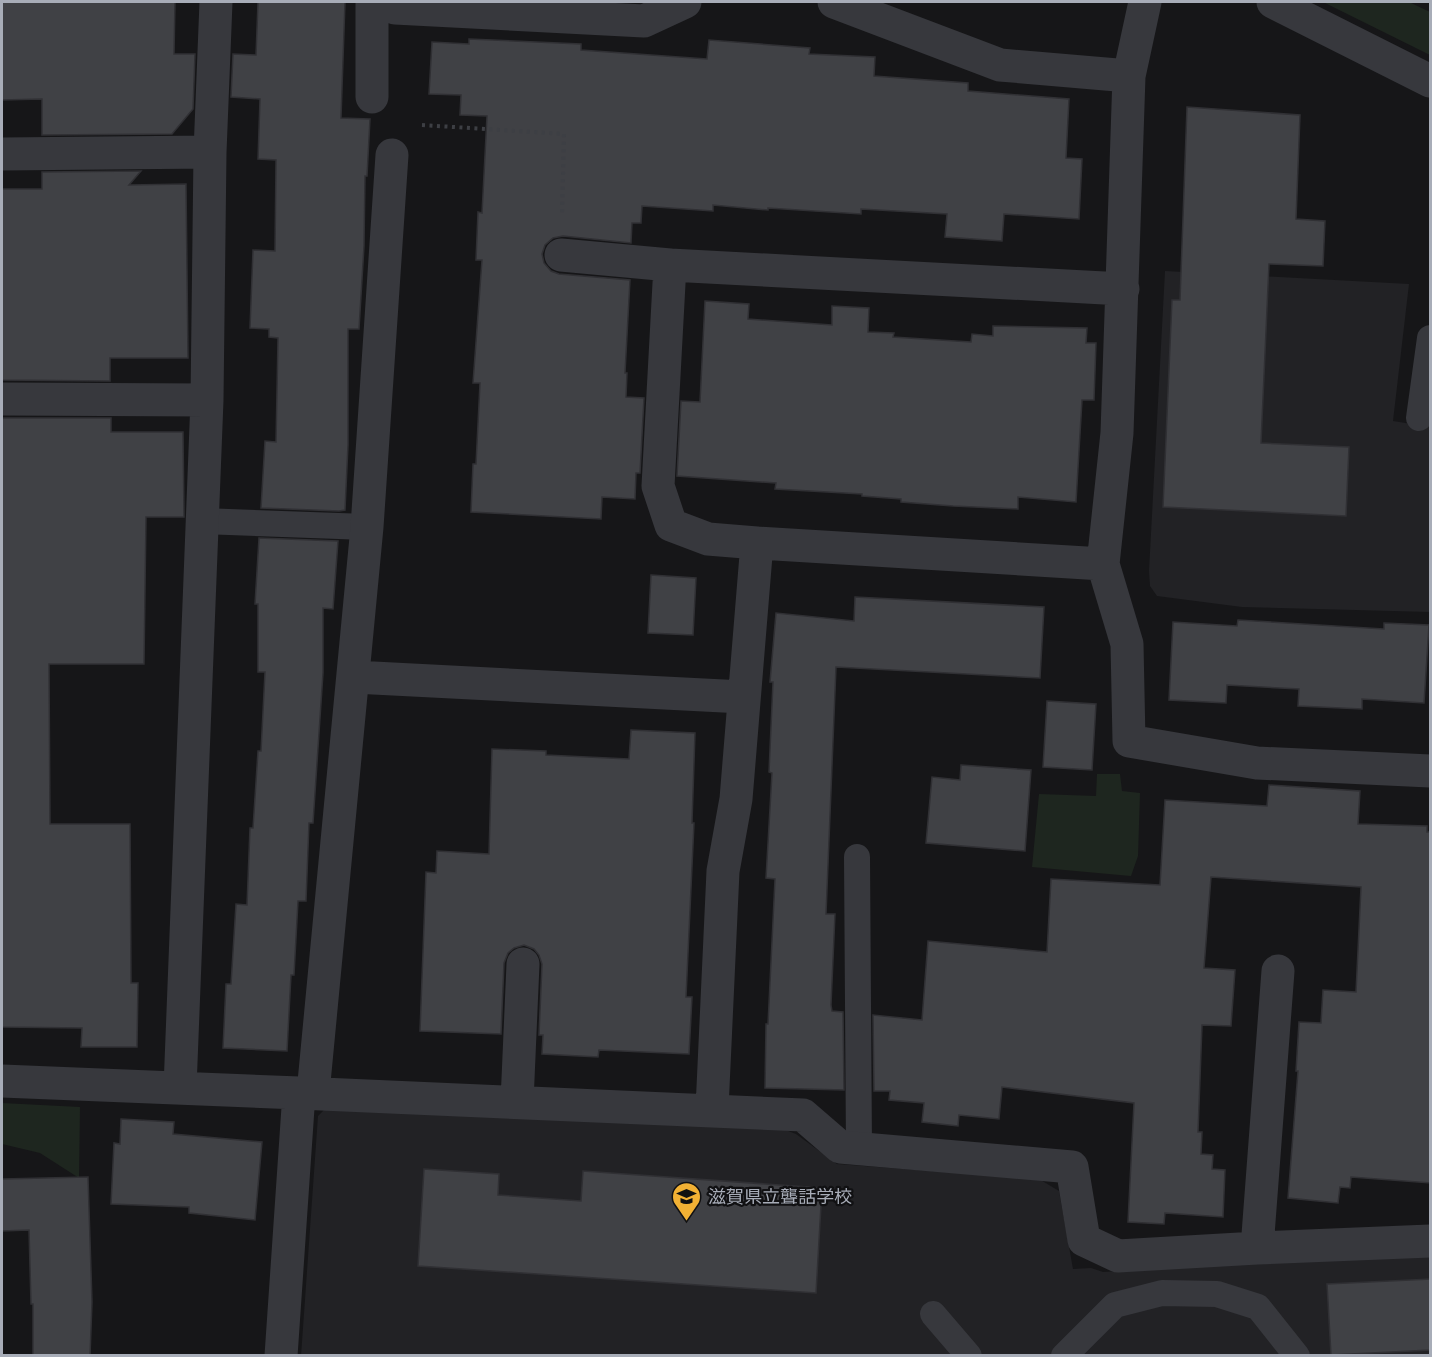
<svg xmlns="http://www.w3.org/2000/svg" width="1432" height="1357" font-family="'Asap Condensed','Noto Sans JP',sans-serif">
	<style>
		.built { fill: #222225 }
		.green { fill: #1e261f }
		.building { fill: #404145; stroke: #303034; stroke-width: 1.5 }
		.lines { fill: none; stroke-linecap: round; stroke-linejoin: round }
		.path { stroke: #3d3f44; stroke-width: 4; stroke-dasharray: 3 4.5; stroke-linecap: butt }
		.service { stroke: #37383d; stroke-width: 26 }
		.minor { stroke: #37383d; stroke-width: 33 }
		.labels { text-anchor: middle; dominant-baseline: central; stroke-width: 4.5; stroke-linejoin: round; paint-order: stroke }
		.poi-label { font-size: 18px; fill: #a8adb8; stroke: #111113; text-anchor: start }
	</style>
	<rect width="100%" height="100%" fill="#161618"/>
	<path class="built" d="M 1165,271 L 1409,284 L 1393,421 L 1430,427 L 1430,612 L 1242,607 L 1157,596 L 1150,586 L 1149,571 Z
		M 325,1109 L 775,1126 L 796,1134 L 837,1164 L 1039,1179 L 1059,1191 L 1073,1269 L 1091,1268 L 1103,1272 L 1430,1253 L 1430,1355 L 301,1356 L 318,1116 Z"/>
	<path class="green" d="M 1323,2 L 1409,2 L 1430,12 L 1430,55 Z
		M 1097,774 L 1120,774 L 1122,791 L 1140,793 L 1138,856 L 1131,876 L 1032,867 L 1039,794 L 1096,796 Z
		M 2,1103 L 80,1107 L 79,1178 L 40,1153 L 2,1144 Z"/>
	<path class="building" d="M 2,2 L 175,2 L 174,54 L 195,54 L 193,109 L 172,134 L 42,135 L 42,99 L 2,100 Z
		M 258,2 L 345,2 L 341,118 L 370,119 L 367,176 L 365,176 L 364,246 L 359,329 L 348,329 L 348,445 L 345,510 L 339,511 L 261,508 L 265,441 L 276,442 L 278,338 L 269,337 L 269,329 L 250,328 L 253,250 L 275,251 L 276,160 L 258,159 L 260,99 L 231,97 L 233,54 L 256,55 Z
		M 469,39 L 581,44 L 581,50 L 707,59 L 709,40 L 810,48 L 809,54 L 875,57 L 874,76 L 968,83 L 968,91 L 1069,99 L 1066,158 L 1082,159 L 1079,219 L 1004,214 L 1002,241 L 945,237 L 947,214 L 861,209 L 861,214 L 768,208 L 768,210 L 713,205 L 713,211 L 642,206 L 641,223 L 632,223 L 631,243 L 563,236 L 553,238 L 545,245 L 542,254 L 544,263 L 551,271 L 559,274 L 630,280 L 625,373 L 627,373 L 626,397 L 644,398 L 640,473 L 636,473 L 635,499 L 602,497 L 601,519 L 471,512 L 473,464 L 476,464 L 480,383 L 473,383 L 482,260 L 476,260 L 478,212 L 482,213 L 487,116 L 460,115 L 461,95 L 429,94 L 432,42 L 469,44 Z
		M 1187,107 L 1300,115 L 1296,219 L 1325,221 L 1323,266 L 1269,264 L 1261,443 L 1349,447 L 1346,516 L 1163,507 L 1172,300 L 1180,300 Z
		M 141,171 L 129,185 L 186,184 L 188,358 L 110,358 L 110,381 L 2,380 L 2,189 L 42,189 L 42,172 Z
		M 705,301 L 749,304 L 748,319 L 832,325 L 832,306 L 869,308 L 868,332 L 894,333 L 893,337 L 971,342 L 972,334 L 993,336 L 993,326 L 1087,328 L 1086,343 L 1096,343 L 1094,400 L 1082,400 L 1076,502 L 1018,497 L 1018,509 L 953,506 L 901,502 L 901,499 L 862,496 L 862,494 L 775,489 L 776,483 L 677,476 L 681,401 L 700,402 Z
		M 2,418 L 111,418 L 111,432 L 183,432 L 184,517 L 146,517 L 144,664 L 49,664 L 50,824 L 130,824 L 131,983 L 138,983 L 137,1047 L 81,1047 L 82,1028 L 2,1027 Z
		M 259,538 L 338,541 L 333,609 L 323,608 L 323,673 L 313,823 L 309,823 L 306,901 L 298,901 L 294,975 L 291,975 L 287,1051 L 223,1048 L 226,984 L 231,984 L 236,904 L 247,905 L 250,828 L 253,828 L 258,751 L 261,751 L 265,672 L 258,672 L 258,604 L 255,604 Z
		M 651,575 L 696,578 L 693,635 L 648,633 Z
		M 855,597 L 1044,607 L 1040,678 L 836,667 L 826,914 L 835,914 L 831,1005 L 832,1011 L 843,1012 L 844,1090 L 765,1088 L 766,1024 L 768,1024 L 775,879 L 766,878 L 772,773 L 769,772 L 773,682 L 770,682 L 776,613 L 854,621 Z
		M 1238,620 L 1384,629 L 1384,623 L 1429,625 L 1424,703 L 1362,699 L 1362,709 L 1298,706 L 1299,689 L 1227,685 L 1226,703 L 1169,700 L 1173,622 L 1237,626 Z
		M 1047,701 L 1096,704 L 1092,770 L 1043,767 Z
		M 631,730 L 695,733 L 692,823 L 694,823 L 686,997 L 692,997 L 689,1054 L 599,1050 L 598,1057 L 542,1054 L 543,1035 L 539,1035 L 542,964 L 539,955 L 534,949 L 524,945 L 514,948 L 508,953 L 504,963 L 501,1034 L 420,1031 L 426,872 L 436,873 L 437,851 L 489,854 L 492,749 L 546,751 L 546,755 L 629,759 Z
		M 961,765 L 1031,770 L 1025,851 L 926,843 L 932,777 L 960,780 Z
		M 1269,785 L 1360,791 L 1358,824 L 1427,826 L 1427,832 L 1431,832 L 1431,1183 L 1351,1177 L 1350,1188 L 1340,1187 L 1338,1203 L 1288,1198 L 1298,1071 L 1296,1071 L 1299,1022 L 1321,1023 L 1323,990 L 1356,992 L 1361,887 L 1211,877 L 1204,968 L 1235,970 L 1231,1026 L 1202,1025 L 1198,1132 L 1202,1132 L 1201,1154 L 1213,1155 L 1212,1169 L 1225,1170 L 1223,1217 L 1165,1213 L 1164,1224 L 1128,1222 L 1134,1103 L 1002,1087 L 999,1119 L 959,1115 L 958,1126 L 922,1122 L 924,1103 L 889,1100 L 890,1091 L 874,1091 L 873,1015 L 922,1020 L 928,941 L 1047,952 L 1051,879 L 1160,885 L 1165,800 L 1267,806 Z
		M 121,1119 L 174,1122 L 173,1134 L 262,1142 L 255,1220 L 189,1213 L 189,1207 L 111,1204 L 114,1143 L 120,1144 Z
		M 424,1169 L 499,1174 L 498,1195 L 581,1201 L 583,1171 L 822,1188 L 816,1293 L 418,1266 Z
		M 88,1177 L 92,1302 L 90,1356 L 33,1356 L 33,1304 L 31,1304 L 29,1230 L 2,1231 L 2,1179 Z
		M 1431,1279 L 1431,1350 L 1331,1355 L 1327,1284 Z"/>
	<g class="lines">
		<path class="path" d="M 422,125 L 564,134 L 562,215"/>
		<path class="service" d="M 1419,418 L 1430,338
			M 202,521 L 367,527
			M 857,857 L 859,1149
			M 933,1314 L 969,1356
			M 1064,1356 L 1115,1305 L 1162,1293 L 1217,1294 L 1258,1307 L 1297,1356"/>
		<path class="minor" d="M 834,2 L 1000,65 L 1129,76
			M 1145,2 L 1129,76 L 1117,433 L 1103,564 L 1127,644 L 1129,741 L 1257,763 L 1430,771
			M 1273,2 L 1430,81
			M 395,8 L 644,21 L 685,2
			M 372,97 L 372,2
			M 2,154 L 210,152
			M 561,255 L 670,265
			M 2,399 L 207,400
			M 1103,564 L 757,543 L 708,539 L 671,525 L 658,486 L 670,265 L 1123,289
			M 354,677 L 743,697
			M 2,1081 L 299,1093
			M 180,1088 L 207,400 L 210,152 L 216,2
			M 313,1093 L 367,527 L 392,155
			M 517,1102 L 523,964
			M 712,1109 L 723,871 L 736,799 L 757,543
			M 1257,1248 L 1278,971
			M 281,1356 L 299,1093 L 803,1115 L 840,1147 L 1072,1167 L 1084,1240 L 1118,1256 L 1257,1248 L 1430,1241"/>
	</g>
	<defs>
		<symbol id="school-pin" viewBox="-11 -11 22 30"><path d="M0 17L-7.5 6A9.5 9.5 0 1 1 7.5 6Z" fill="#f2b134" stroke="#111113"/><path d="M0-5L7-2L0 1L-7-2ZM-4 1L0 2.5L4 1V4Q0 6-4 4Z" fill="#111"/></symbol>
	</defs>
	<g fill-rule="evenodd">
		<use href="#school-pin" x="670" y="1180" width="33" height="45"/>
	</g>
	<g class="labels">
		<g class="poi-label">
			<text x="708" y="1196">滋賀県立聾話学校</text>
		</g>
	</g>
	<rect width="1432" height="1357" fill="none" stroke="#a8adb8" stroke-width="6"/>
</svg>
